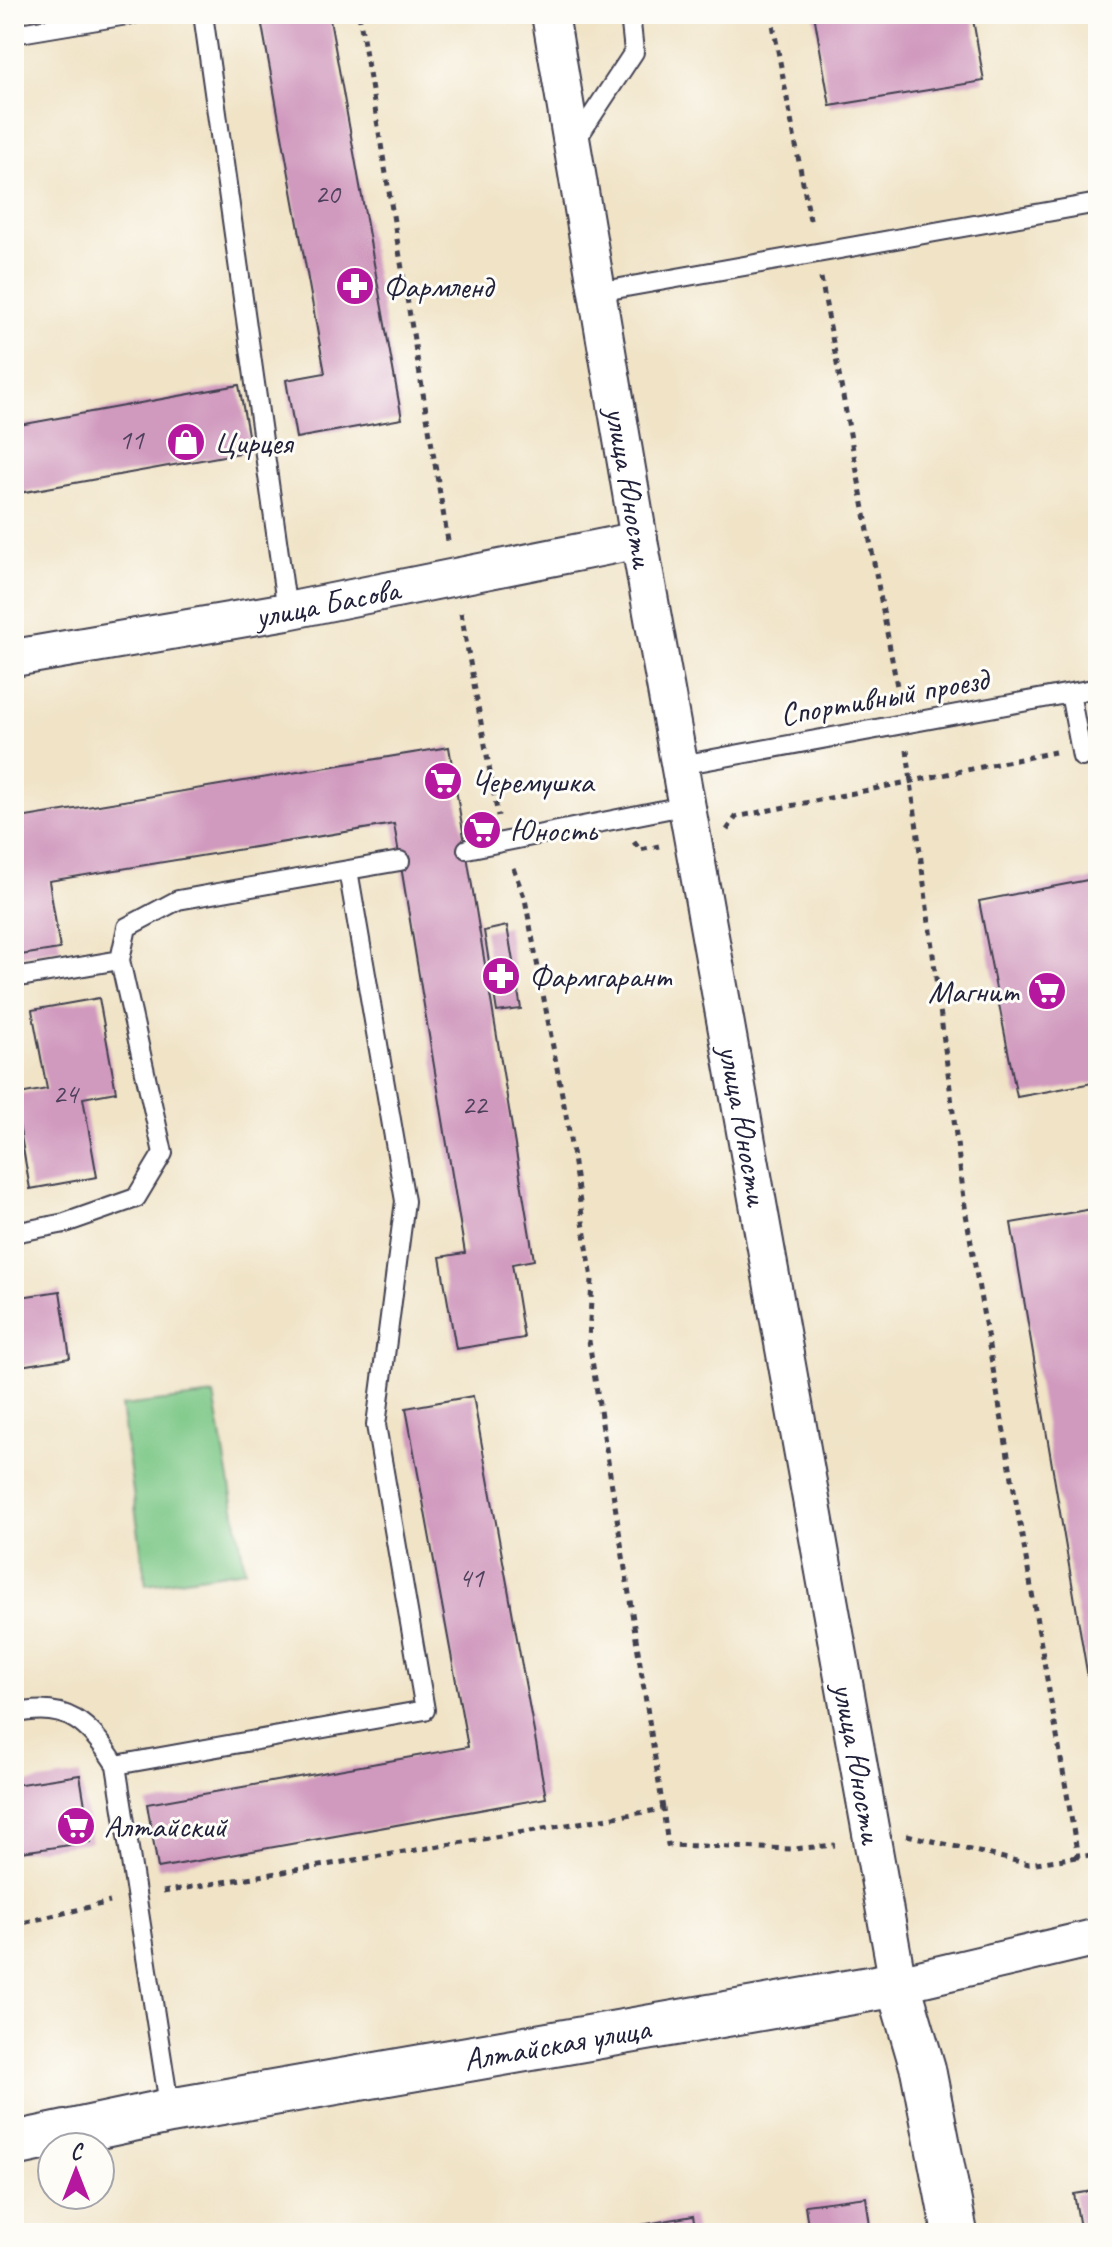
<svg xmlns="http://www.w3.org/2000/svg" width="1112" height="2247" font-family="Caveat,sans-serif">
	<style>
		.green { fill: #7bc786; stroke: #4e7460; stroke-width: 2 }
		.building { fill: #d099be }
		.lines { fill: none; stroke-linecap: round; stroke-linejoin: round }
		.lane-casing { stroke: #413f50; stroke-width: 22 }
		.street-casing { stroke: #413f50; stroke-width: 40 }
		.secondary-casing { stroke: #413f50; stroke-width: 48 }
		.path { stroke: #413f50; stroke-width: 5; stroke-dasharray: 6 6; stroke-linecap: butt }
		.lane { stroke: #fff; stroke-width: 18 }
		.street { stroke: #fff; stroke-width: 36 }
		.secondary { stroke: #fff; stroke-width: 44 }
		.labels { text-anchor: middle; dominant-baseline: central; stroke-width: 6; stroke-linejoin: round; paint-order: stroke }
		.number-label { font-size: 28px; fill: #4e405c }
		.poi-label { font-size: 32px; fill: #22223b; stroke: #fdfcf7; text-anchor: start }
		.street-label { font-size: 32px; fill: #22223b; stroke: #fdfcf7 }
	</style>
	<rect width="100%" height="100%" fill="#fdfcf7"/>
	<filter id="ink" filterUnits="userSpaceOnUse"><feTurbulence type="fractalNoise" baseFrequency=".0125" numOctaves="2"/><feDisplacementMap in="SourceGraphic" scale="16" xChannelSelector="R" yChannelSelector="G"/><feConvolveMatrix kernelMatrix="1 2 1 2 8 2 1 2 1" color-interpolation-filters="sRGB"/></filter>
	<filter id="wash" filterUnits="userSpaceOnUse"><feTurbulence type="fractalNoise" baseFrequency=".006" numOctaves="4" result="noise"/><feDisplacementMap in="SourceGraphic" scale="32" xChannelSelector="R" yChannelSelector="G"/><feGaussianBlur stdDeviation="1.8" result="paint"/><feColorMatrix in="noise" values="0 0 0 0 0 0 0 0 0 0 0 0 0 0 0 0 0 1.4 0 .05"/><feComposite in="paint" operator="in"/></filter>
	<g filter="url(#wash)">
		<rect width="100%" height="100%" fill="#f0e3c6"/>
		<path class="green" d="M 214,1395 L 245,1570 L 146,1585 L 121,1406 Z"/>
		<g id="blocks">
			<path class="building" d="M 260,14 L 329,14 L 402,419 L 296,438 L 286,380 L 325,373 Z
				M 814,14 L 972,14 L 984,81 L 830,106 Z
				M 239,385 L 251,451 L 14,494 L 14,426 Z
				M 449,747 L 534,1260 L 512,1264 L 524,1338 L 456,1349 L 440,1257 L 465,1253 L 394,824 L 49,881 L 60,949 L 14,956 L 14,819 Z
				M 1098,878 L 1098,1082 L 1017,1097 L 979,901 Z
				M 507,926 L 521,1009 L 497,1012 L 484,931 Z
				M 99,998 L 116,1092 L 83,1098 L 97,1177 L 30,1189 L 14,1095 L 47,1089 L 32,1010 Z
				M 1098,1208 L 1098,1725 L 1096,1725 L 1011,1223 Z
				M 60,1291 L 70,1358 L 14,1367 L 14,1298 Z
				M 473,1396 L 546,1798 L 158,1868 L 147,1804 L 468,1747 L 406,1408 Z
				M 80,1775 L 91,1842 L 14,1853 L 14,1785 Z
				M 1098,2190 L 1098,2233 L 1081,2233 L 1074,2194 Z
				M 866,2197 L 871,2233 L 809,2233 L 805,2205 Z
				M 693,2216 L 696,2233 L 637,2233 L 635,2226 Z
				M 598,2228 L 599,2233 L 576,2233 L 576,2231 Z"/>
		</g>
	</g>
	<g filter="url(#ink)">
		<use href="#blocks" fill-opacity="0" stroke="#413f50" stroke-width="2"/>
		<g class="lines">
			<defs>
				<path id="lane" d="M 203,14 L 287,611
					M 14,34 L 133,14
					M 574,143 L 634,52 L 630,14
					M 598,292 L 1098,203
					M 1070,693 L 1082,757
					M 681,765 L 1098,688
					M 467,849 L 688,805
					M 14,978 L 120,960
					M 14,1233 L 65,1223 L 136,1198 L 163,1153 L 120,960 L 127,927 L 178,900 L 348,870
					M 14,1714 C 67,1701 90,1724 116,1765
					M 170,2111 L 116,1765 L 425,1710 L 376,1425 L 405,1201 L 348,870 L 400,861"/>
				<g id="street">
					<path id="s1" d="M 550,14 L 639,540 L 898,1984 L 1098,1937"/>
					<path id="s2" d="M 14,658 L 287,611 L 639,540"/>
				</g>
				<g id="secondary">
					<path id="s3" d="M 14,2144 L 170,2111 L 898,1984 L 923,2069 L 955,2233"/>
				</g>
			</defs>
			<use href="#lane" class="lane-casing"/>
			<use href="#street" class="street-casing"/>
			<use href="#secondary" class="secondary-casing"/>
			<path class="path" d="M 359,14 L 448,541
				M 771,14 L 811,225
				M 1091,231 L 1098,269
				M 821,278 L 899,697
				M 461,613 L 498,816
				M 907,750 L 966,1214 L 1078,1857 L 1098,1854
				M 727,830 L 736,817 L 1055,752
				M 634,842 L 640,850 L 659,846
				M 513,868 L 525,899 L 568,1126 L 592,1279 L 589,1341 L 663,1809
				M 907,1835 L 1029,1864 L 1078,1857
				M 163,1892 L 663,1809 L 668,1845 L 793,1849 L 835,1845
				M 14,1925 L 110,1902"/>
			<use href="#lane" class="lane"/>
			<use href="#street" class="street"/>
			<use href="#secondary" class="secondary"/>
		</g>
	</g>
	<defs>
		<symbol id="pharmacy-disc" viewBox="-11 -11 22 22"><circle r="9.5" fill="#b5179e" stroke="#fdfcf7"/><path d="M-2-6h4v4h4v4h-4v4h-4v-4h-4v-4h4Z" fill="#fff"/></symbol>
		<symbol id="shop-disc" viewBox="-11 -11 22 22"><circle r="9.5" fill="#b5179e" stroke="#fdfcf7"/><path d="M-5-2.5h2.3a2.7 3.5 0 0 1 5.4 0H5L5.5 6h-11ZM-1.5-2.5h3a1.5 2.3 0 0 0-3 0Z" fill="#fff"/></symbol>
		<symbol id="supermarket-disc" viewBox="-11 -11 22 22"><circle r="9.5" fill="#b5179e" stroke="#fdfcf7"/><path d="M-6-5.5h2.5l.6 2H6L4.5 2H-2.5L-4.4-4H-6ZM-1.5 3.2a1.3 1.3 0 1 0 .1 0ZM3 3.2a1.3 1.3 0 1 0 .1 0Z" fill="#fff"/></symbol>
	</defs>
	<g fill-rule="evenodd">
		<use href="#pharmacy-disc" x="333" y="264" width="44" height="44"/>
		<use href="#shop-disc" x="164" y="420" width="44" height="44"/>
		<use href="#supermarket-disc" x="421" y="759" width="44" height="44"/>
		<use href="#supermarket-disc" x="460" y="808" width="44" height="44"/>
		<use href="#pharmacy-disc" x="479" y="954" width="44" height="44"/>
		<use href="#supermarket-disc" x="1025" y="969" width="44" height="44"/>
		<use href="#supermarket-disc" x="54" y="1804" width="44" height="44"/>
	</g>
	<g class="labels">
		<g class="number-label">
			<text x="327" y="193">20</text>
			<text x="131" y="439">11</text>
			<text x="65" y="1093">24</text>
			<text x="474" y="1104">22</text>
			<text x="471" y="1577">41</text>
		</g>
		<g class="poi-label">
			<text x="383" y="286">Фармленд</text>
			<text x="214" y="442">Цирцея</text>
			<text x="471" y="781">Черемушка</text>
			<text x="510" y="830">Юность</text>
			<text x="529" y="976">Фармгарант</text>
			<text x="1019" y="991" text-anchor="end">Магнит</text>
			<text x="104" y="1826">Алтайский</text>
		</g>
		<g class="street-label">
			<text stroke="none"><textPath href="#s1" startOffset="480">улица Юности</textPath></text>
			<text stroke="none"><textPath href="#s2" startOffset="318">улица Басова</textPath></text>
			<text transform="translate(884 697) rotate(-10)">Спортивный проезд</text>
			<text stroke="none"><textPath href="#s1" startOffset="1128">улица Юности</textPath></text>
			<text stroke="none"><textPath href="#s1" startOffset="1776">улица Юности</textPath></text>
			<text stroke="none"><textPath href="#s3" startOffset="552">Алтайская улица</textPath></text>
		</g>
	</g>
	<rect width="1112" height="2247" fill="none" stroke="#fdfcf7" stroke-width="48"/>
	<g transform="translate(76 2171)"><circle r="38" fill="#fdfcf7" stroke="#a5a5ac" stroke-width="2"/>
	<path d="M0-6L14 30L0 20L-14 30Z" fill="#b5179e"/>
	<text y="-12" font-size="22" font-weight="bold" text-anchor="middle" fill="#22223b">С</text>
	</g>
</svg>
